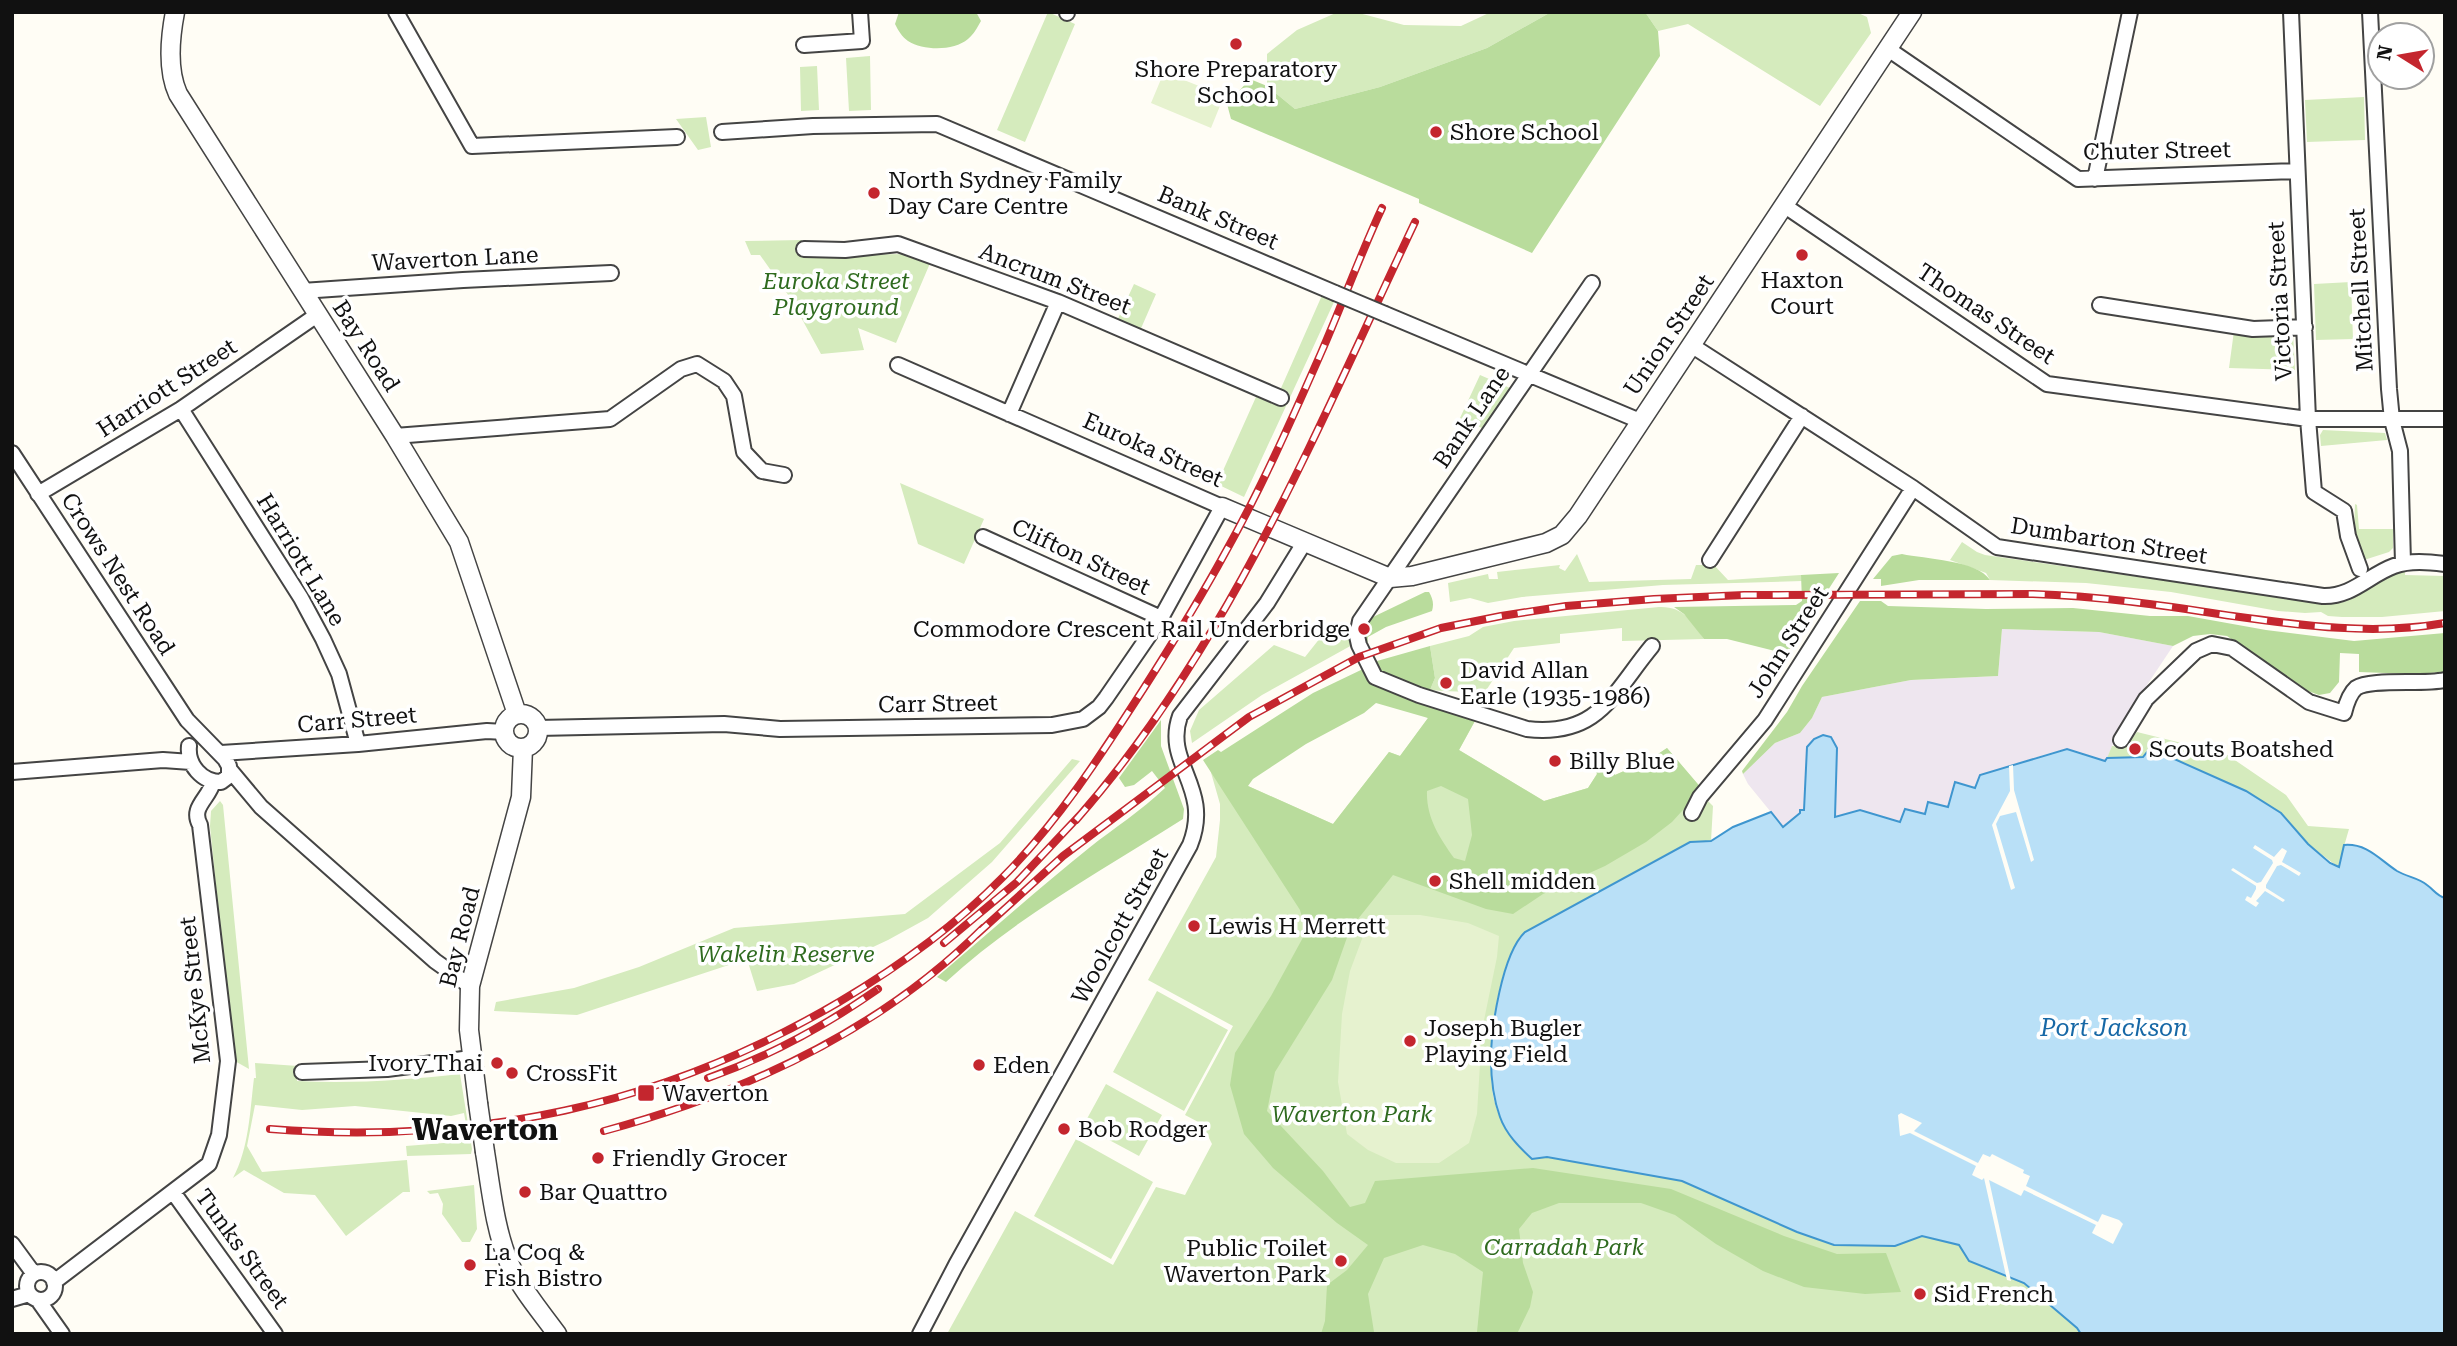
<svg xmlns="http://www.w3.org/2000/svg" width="2457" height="1346" font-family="'Roboto Serif',serif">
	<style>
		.industrial { fill: #eee6ef }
		.green { fill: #d5ebbd }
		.forest { fill: #b9dc9c; fill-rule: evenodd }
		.pitch { fill: #e6f2cf }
		.water { fill: #b9e0f7; stroke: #3f96cf; stroke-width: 2 }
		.pier { fill: #fffdf5 }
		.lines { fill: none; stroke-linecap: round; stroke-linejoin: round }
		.minor-casing { stroke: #444; stroke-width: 18 }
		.tertiary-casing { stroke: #444; stroke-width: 21 }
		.minor { stroke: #fff; stroke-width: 14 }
		.tertiary { stroke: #fff; stroke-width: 18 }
		.rail-casing { stroke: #c4262e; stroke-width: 8 }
		.rail { stroke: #fff; stroke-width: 5; stroke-dasharray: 16; stroke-linecap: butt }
		.minor-bridge-casing { stroke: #444; stroke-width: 18; stroke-linecap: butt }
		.tertiary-bridge-casing { stroke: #444; stroke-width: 21; stroke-linecap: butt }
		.minor-bridge { stroke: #fff; stroke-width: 14 }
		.tertiary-bridge { stroke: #fff; stroke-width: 18 }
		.poi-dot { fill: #c4262e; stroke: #fff; stroke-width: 2.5 }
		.labels { text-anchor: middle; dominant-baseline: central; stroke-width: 7; stroke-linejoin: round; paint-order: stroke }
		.poi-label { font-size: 23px; fill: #111; stroke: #fff; text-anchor: start }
		.street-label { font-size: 23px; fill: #111; stroke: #fff }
		.park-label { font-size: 23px; font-style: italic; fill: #2f6b1f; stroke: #fff }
		.water-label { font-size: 24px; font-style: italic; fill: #1768a6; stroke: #fff }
		.district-label { font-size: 30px; font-weight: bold; fill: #111; stroke: #fff }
	</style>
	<rect width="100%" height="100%" fill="#fffdf5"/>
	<path class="industrial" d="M 2002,629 L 2099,632 L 2173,646 L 2121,724 L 2106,761 L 2066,749 L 2050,753 L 1980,775 L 1975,788 L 1948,807 L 1928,802 L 1925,814 L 1901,822 L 1860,810 L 1835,817 L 1837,748 L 1807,747 L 1804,810 L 1783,827 L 1748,784 L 1743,774 L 1775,743 L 1800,733 L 1812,718 L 1822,697 L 1911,680 L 1998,676 Z"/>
	<path class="green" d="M 1048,12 L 1075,24 L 1025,142 L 997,130 Z
		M 1338,12 L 1355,12 L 1404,25 L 1461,26 L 1491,12 L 1551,12 L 1487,48 L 1380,87 L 1295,109 L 1267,86 L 1267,54 L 1297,30 Z
		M 1645,12 L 1856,12 L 1867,17 L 1871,33 L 1820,106 L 1688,24 L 1658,31 Z
		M 870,56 L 871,110 L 849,111 L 846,58 Z
		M 817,66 L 819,110 L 801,111 L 800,67 Z
		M 2364,97 L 2365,140 L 2307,142 L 2305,100 Z
		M 706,117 L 711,147 L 698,150 L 676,119 Z
		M 802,240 L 803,255 L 917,254 L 931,261 L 896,343 L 858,328 L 864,350 L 821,354 L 791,299 L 760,255 L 751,255 L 745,241 Z
		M 2351,282 L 2353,339 L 2316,340 L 2314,284 Z
		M 1134,284 L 1156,294 L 1139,333 L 1116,323 Z
		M 1327,284 L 1340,289 L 1244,497 L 1217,484 L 1256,397 L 1274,404 Z
		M 2234,331 L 2293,333 L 2295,370 L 2229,368 Z
		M 1480,375 L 1510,388 L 1484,429 L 1460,418 Z
		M 2323,430 L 2385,433 L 2387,440 L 2321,446 L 2320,435 Z
		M 900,483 L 984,519 L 964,564 L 918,544 Z
		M 2355,504 L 2357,505 L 2359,529 L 2393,529 L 2393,548 L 2389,552 L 2364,560 L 2354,531 Z
		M 1962,542 L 1977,552 L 1985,555 L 2324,603 L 2344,602 L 2396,572 L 2405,571 L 2405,575 L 2445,576 L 2445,611 L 2382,617 L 2342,617 L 2328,616 L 2321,612 L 2305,613 L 2278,611 L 2171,592 L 2086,583 L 1990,580 L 1986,573 L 1950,560 Z
		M 1577,554 L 1589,582 L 1691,579 L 1696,565 L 1714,565 L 1728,580 L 1801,575 L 1802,581 L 1663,585 L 1522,597 L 1488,603 L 1470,598 L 1450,602 L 1448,583 L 1488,574 L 1489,579 L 1498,579 L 1497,572 L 1560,565 L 1559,568 L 1565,571 Z
		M 1659,607 C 1683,606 1692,621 1704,639 L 1622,641 L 1622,628 L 1560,634 L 1560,643 L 1514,648 L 1483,695 C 1465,690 1448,692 1430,690 L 1435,678 L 1430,646 L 1469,636 L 1483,627 L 1514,621 Z
		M 1332,623 L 1341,629 L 1343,627 L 1354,644 L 1262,695 L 1192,743 L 1190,731 L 1199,710 L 1274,645 L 1305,657 Z
		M 1379,688 L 1476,719 L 1459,750 L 1544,801 L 1588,788 L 1597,774 L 1596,771 L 1609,764 L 1615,775 L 1649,760 L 1667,748 L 1702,789 L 1686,806 L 1695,817 L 1708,801 L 1713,806 L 1711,841 L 1689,842 L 1525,932 C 1496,959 1485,1062 1494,1100 C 1500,1124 1514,1143 1532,1159 L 1547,1157 L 1682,1181 L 1797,1232 L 1895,1246 L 1922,1236 L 1959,1245 L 1969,1261 L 2024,1283 L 2077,1328 L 2081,1334 L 947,1334 L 1015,1211 L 1113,1265 L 1156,1187 L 1185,1195 L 1212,1144 L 1202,1124 L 1185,1115 L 1233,1026 L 1148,980 L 1216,857 L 1220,820 L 1220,804 L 1210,769 L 1333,824 L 1389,752 L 1400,756 L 1428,718 Z
		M 2137,732 L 2226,754 L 2286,795 L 2308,826 L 2349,829 L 2338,867 L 2308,844 L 2291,826 L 2199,771 L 2171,758 L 2107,758 L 2112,746 L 2124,747 Z
		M 1072,759 L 1080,761 L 992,862 L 928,918 L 888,940 L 794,984 L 757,991 L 747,959 L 577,1015 L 494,1011 L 496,1002 L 574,988 L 639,967 L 734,928 L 905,914 L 1000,843 Z
		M 220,801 L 223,805 L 249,1069 L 233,1060 L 210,826 L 211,811 Z
		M 1157,991 L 1228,1030 L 1184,1111 L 1113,1072 Z
		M 255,1063 L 298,1066 L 297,1081 C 352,1084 406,1080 460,1074 L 472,1149 L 471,1154 L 407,1156 L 406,1146 L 469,1141 L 464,1113 L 451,1116 L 355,1106 L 302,1110 L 255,1105 L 247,1146 L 262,1172 L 407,1160 L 410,1192 L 403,1192 L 346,1236 L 315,1195 L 284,1193 L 244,1170 L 233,1178 C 249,1148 250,1111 254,1078 L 256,1078 Z
		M 1106,1084 L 1162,1115 L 1139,1156 L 1083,1126 Z
		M 1076,1139 L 1153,1182 L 1111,1259 L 1034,1216 Z
		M 474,1185 L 477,1229 L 470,1242 L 462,1242 L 442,1214 L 443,1204 L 438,1193 L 430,1194 L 427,1191 Z"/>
	<path class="forest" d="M 899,12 L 976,12 L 981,21 C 977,28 974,34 968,39 C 954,51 924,51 908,41 C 902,37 898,30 895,24 Z
		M 1551,12 L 1645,12 L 1658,31 L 1660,56 L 1532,253 L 1419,203 L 1419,199 L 1231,119 L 1227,104 L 1250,79 L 1267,86 L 1295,109 L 1380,87 L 1487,48 Z
		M 1902,554 C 1925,559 1977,560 1990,580 L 1919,580 L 1881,586 L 1881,579 L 1873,579 L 1892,556 Z
		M 1839,573 L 1787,654 L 1727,639 L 1704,639 L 1684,614 L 1674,607 L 1796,605 L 1802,601 L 1801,575 Z
		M 1425,592 L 1429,592 C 1433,599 1434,604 1432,611 L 1386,627 L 1368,637 C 1367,648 1367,655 1377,661 L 1430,646 L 1435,678 L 1430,690 C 1414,686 1396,682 1382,674 C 1369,668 1360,644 1363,630 C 1364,625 1369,621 1373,617 Z
		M 1860,601 L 1881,601 L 1888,606 L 1986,609 L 2073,608 L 2150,616 L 2188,616 L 2266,630 L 2354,641 L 2445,633 L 2445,672 L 2413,674 L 2359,672 L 2359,654 L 2340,653 L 2339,682 L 2330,693 L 2319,695 L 2308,691 L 2227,636 L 2210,634 L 2193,636 L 2173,646 L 2099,632 L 2002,629 L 1998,676 L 1911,680 L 1822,697 L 1812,718 L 1800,733 L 1775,743 L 1743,774 L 1742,771 L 1787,712 L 1802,686 Z
		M 1363,669 L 1379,688 L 1476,719 L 1459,750 L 1544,801 L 1588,788 L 1597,774 L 1596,771 L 1609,764 L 1615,775 L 1649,760 L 1667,748 L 1702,789 L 1672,822 L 1646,842 L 1605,866 L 1543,894 L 1513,914 L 1486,909 L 1393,875 L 1350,929 L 1332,980 L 1275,1072 L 1267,1111 L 1323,1171 L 1350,1207 L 1365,1203 L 1375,1181 L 1533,1168 L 1671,1189 L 1784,1236 L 1837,1254 L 1886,1253 L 1901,1292 L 1865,1294 L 1804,1287 L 1763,1271 L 1716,1244 L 1675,1215 L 1641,1203 L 1559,1203 L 1532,1213 L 1519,1229 L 1523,1263 L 1533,1292 L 1530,1307 L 1517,1334 L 1477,1332 L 1483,1272 L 1455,1254 L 1423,1245 L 1384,1258 L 1368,1294 L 1374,1332 L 1321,1334 L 1325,1321 L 1327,1285 L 1347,1270 L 1368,1245 L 1337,1223 L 1273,1168 L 1244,1134 L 1230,1085 L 1235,1053 L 1271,996 L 1306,932 L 1300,910 L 1203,760 L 1218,750 L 1221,752 L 1313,693 ZM 1376,703 L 1428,718 L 1400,756 L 1389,752 L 1333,824 L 1248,786 L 1253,779 L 1306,744 L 1364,713 ZM 1441,786 L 1468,799 L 1472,835 L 1465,861 L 1454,858 C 1439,837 1426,817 1427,791 Z
		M 1161,720 L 1161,746 L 1184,809 L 1183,819 C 1103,870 1016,917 946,982 L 937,977 C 987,934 1037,890 1089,848 C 1114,828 1141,811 1165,788 L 1152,771 L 1134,785 L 1125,787 L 1119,778 Z"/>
	<path class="pitch" d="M 1164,72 L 1224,96 L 1211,128 L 1151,103 Z
		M 1382,915 L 1420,915 L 1468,923 L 1499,936 L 1497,957 L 1482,1030 L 1477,1114 L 1469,1143 L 1439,1163 L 1396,1163 L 1368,1150 L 1347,1134 L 1338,1082 L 1342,1014 L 1350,971 L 1365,931 Z"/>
	<path class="water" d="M 1823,735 L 1831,737 L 1837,748 L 1835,817 L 1860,810 L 1900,822 L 1905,809 L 1925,814 L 1928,802 L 1948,807 L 1955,782 L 1975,788 L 1980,775 L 2067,749 L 2105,761 L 2107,758 L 2143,757 L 2151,747 L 2171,751 L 2174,754 L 2172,758 L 2246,791 L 2281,813 L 2308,844 L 2330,863 L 2339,867 L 2344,845 C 2367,843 2380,860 2397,871 C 2407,877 2419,878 2427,885 C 2434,890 2437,896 2445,898 L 2445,1334 L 2081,1334 L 2077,1328 L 2024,1283 L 1969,1261 L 1959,1245 L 1922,1236 L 1895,1246 L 1834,1245 L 1797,1232 L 1682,1181 L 1547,1157 L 1532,1159 C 1519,1147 1506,1134 1500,1117 C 1493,1098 1491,1079 1491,1059 C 1491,1028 1502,954 1525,932 L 1690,842 L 1711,841 L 1733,827 L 1771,812 L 1783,827 L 1800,813 L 1800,810 L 1804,810 L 1807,747 L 1814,739 Z"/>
	<path class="pier" d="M 2013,765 L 2014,790 L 2034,860 L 2031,862 L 2016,812 L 2000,816 L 1996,824 L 2015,888 L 2011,890 L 1992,825 L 2010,791 L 2009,766 Z
		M 2255,845 L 2274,857 L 2282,848 L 2284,849 L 2287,851 L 2282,862 L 2301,873 L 2299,876 L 2281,865 L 2277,866 L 2266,885 L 2266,888 L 2285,900 L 2283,902 L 2265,891 L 2256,901 L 2259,903 L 2256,907 L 2245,900 L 2247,896 L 2251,898 L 2256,889 L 2256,886 L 2231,870 L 2233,868 L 2257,883 L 2261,882 L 2273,863 L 2272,860 L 2253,848 Z
		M 1901,1113 L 1922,1123 L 1914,1131 L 1978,1163 L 1983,1154 L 1990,1157 L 1992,1154 L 2024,1170 L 2023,1173 L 2030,1176 L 2026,1186 L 2098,1222 L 2102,1214 L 2119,1220 L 2123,1224 L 2113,1244 L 2092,1233 L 2096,1225 L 2024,1190 L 2021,1196 L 1989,1180 L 2011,1281 L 2007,1280 L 1984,1178 L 1982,1180 L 1972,1175 L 1976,1166 L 1910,1133 L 1900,1136 L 1898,1115 Z"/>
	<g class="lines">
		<defs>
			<path id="minor" d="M 396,12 L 472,146 L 677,137
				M 2291,12 L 2308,419 L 2314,492 L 2344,511 L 2348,536 L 2360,569
				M 2370,12 L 2389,389 L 2392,420 L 2400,451 L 2403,563
				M 1067,13 L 1067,12
				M 804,45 L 862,41 L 860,12
				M 1888,49 L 2078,179 L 2297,171
				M 722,132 L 813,126 L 937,124 L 1335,293
				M 2095,179 L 2130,12
				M 1785,206 L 2047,384 L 2308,419 L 2445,419
				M 804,249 L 845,250 L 898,244 L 1058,302 L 1281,398
				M 1592,283 L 1360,621 L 1357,636 L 1359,645 L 1375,677 L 1419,695 L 1527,729 C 1599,737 1613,693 1652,646
				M 302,291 L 463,280 L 611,273
				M 2100,305 L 2253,329 L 2305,327
				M 1385,314 L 1640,421
				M 1691,345 L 1913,488 L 1997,547 L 2323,596 C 2352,597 2369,575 2394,566 C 2410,560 2429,562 2445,564
				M 181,409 L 301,598 L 323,639 L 339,674 L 358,744
				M 1009,414 L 1058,302
				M 395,436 L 610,419 L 681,369 L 697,364 L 724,381 L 734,396 L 744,452 L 762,471 L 784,475
				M 12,453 L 187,720 L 225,759 L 229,766 L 229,776 L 221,782 C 202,782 187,765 189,746
				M 38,494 L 181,409 L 317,315
				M 983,537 L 1161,618
				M 1710,560 L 1802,416
				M 538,728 L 724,724 L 780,729 L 1052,725 L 1083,719 L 1099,707 L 1106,698 L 1161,618 L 1222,507 L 898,365
				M 2121,740 L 2146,699 L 2196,651 L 2212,644 L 2232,648 L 2309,702 L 2344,713 C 2346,705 2349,694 2356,688 C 2371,678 2423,685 2445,680
				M 221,753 L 358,744 L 487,731 L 504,732
				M 230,770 L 261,807 L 435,961 L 470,986
				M 12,772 L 163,760 L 191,762
				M 1692,813 L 1700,797 L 1765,720 L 1913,488
				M 302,1072 L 387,1069 L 471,1058
				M 173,1192 L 275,1334
				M 12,1244 L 34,1274
				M27 1286a14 14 0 1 1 28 0a14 14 0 1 1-28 0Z
				M 54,1282 L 209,1164 L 219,1135 L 228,1061 L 200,825 C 190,807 209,799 213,782
				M 12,1299 L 29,1294
				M 38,1300 L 62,1334
				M 920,1334 L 956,1265 L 1190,845 C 1213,787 1163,764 1180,716 L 1267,603 L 1304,543"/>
			<path id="tertiary" d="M 175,12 C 170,38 167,70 178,94 L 395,436 L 459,542 L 517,714
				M 1222,507 L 1390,578 L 1412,576 L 1546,543 L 1562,535 L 1578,516 L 1912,12
				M504 731a17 17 0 1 1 34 0a17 17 0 1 1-34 0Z
				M 478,1103 L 469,1030 L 470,986 L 521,797 L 523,748
				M 485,1152 C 491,1189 495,1231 510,1265 C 522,1290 541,1312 557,1334"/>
		</defs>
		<use href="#minor" class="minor-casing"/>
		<use href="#tertiary" class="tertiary-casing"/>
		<use href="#minor" class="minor"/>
		<use href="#tertiary" class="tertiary"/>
		<defs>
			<path id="rail" d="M 1076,820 C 1229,646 1317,429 1415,222
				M 976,935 L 1063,856 L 1249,717 L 1359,657 L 1441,628 L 1501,616 L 1566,606 L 1654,599 L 1744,595 L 2033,594 C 2098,596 2161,605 2225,615 C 2298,625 2372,636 2445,623
				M 944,943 L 1017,882 L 1081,814
				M 708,1078 C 768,1057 825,1026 878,989
				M 270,1129 C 475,1145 662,1106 839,1002 C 898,967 954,927 1002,878 C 1058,822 1101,755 1144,688 C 1172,644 1200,599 1225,553 C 1261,489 1291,421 1321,353 C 1342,305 1360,255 1382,208
				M 604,1131 C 744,1093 879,1032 983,928"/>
		</defs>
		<use href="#rail" class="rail-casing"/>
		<use href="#rail" class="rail"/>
		<defs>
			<path id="minor-bridge" d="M 1335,293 L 1385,314"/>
			<path id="tertiary-bridge" d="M 478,1103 L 485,1152"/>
		</defs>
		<use href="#minor-bridge" class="minor-bridge-casing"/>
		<use href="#tertiary-bridge" class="tertiary-bridge-casing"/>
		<use href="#minor-bridge" class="minor-bridge"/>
		<use href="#tertiary-bridge" class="tertiary-bridge"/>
	</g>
	<g class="poi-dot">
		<circle cx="1236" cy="44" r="7"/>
		<circle cx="1436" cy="132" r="7"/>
		<circle cx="874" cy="193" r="7"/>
		<circle cx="1802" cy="255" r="7"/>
		<circle cx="1364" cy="629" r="7"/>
		<circle cx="1446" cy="683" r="7"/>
		<circle cx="2135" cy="749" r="7"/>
		<circle cx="1555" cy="761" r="7"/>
		<circle cx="1435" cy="881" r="7"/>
		<circle cx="1194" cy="926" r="7"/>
		<circle cx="1410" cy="1041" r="7"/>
		<circle cx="497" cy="1063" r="7"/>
		<circle cx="979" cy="1065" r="7"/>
		<circle cx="512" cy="1073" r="7"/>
		<rect x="637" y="1084" width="18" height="18" rx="3.5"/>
		<circle cx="1064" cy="1129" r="7"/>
		<circle cx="598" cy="1158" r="7"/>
		<circle cx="525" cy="1192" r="7"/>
		<circle cx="1341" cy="1261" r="7"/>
		<circle cx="470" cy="1265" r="7"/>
		<circle cx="1920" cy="1294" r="7"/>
	</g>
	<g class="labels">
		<g class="poi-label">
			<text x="1236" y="69" text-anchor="middle">Shore Preparatory<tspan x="1236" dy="26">School</tspan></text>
			<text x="1450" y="132">Shore School</text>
			<text x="888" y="180">North Sydney Family<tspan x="888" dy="26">Day Care Centre</tspan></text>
			<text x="1802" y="280" text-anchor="middle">Haxton<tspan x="1802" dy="26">Court</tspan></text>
			<text x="1350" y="629" text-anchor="end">Commodore Crescent Rail Underbridge</text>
			<text x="1460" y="670">David Allan<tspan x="1460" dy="26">Earle (1935-1986)</tspan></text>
			<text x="2149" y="749">Scouts Boatshed</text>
			<text x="1569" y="761">Billy Blue</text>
			<text x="1449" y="881">Shell midden</text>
			<text x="1208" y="926">Lewis H Merrett</text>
			<text x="1424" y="1028">Joseph Bugler<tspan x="1424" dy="26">Playing Field</tspan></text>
			<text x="483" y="1063" text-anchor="end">Ivory Thai</text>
			<text x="993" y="1065">Eden</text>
			<text x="526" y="1073">CrossFit</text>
			<text x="662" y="1093">Waverton</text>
			<text x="1078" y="1129">Bob Rodger</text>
			<text x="612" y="1158">Friendly Grocer</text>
			<text x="539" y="1192">Bar Quattro</text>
			<text x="1327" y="1248" text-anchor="end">Public Toilet<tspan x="1327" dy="26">Waverton Park</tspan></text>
			<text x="484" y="1252">La Coq &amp;<tspan x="484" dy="26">Fish Bistro</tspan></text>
			<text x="1934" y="1294">Sid French</text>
		</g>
		<g class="street-label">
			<text transform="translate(2157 151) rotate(-1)">Chuter Street</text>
			<text transform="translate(1218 218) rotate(23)">Bank Street</text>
			<text transform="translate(455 259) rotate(-3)">Waverton Lane</text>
			<text transform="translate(1055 279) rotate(21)">Ancrum Street</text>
			<text transform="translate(2361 290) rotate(-93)">Mitchell Street</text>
			<text transform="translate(2280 301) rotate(-93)">Victoria Street</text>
			<text transform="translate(1986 314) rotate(34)">Thomas Street</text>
			<text transform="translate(1669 335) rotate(-56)">Union Street</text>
			<text transform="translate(366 346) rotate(57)">Bay Road</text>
			<text transform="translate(167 388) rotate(-33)">Harriott Street</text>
			<text transform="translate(1472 417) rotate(-56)">Bank Lane</text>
			<text transform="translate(1153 450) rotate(24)">Euroka Street</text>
			<text transform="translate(2109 541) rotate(9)">Dumbarton Street</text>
			<text transform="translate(1081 557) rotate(25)">Clifton Street</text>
			<text transform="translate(301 560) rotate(59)">Harriott Lane</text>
			<text transform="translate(118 574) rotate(57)">Crows Nest Road</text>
			<text transform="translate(1788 642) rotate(-57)">John Street</text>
			<text transform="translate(938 704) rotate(-1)">Carr Street</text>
			<text transform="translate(357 720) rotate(-5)">Carr Street</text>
			<text transform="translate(1120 926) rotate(-61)">Woolcott Street</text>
			<text transform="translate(460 937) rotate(-76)">Bay Road</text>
			<text transform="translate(195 990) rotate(-96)">McKye Street</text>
			<text transform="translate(242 1249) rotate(54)">Tunks Street</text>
		</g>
		<g class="park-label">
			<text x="836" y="281">Euroka Street<tspan x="836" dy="26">Playground</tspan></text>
			<text x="786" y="954">Wakelin Reserve</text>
			<text x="1352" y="1114">Waverton Park</text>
			<text x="1564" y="1247">Carradah Park</text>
		</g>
		<g class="water-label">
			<text x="2114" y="1028">Port Jackson</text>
		</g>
		<g class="district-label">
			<text x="485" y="1129">Waverton</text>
		</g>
	</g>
	<rect width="2457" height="1346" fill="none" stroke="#111111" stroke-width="28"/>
	<g transform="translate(2401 56) rotate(281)"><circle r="33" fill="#ffffff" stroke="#a0a0a0" stroke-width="2"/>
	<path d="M0-5L12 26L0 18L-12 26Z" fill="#c4262e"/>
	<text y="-10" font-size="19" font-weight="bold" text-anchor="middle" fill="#111111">N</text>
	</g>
</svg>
